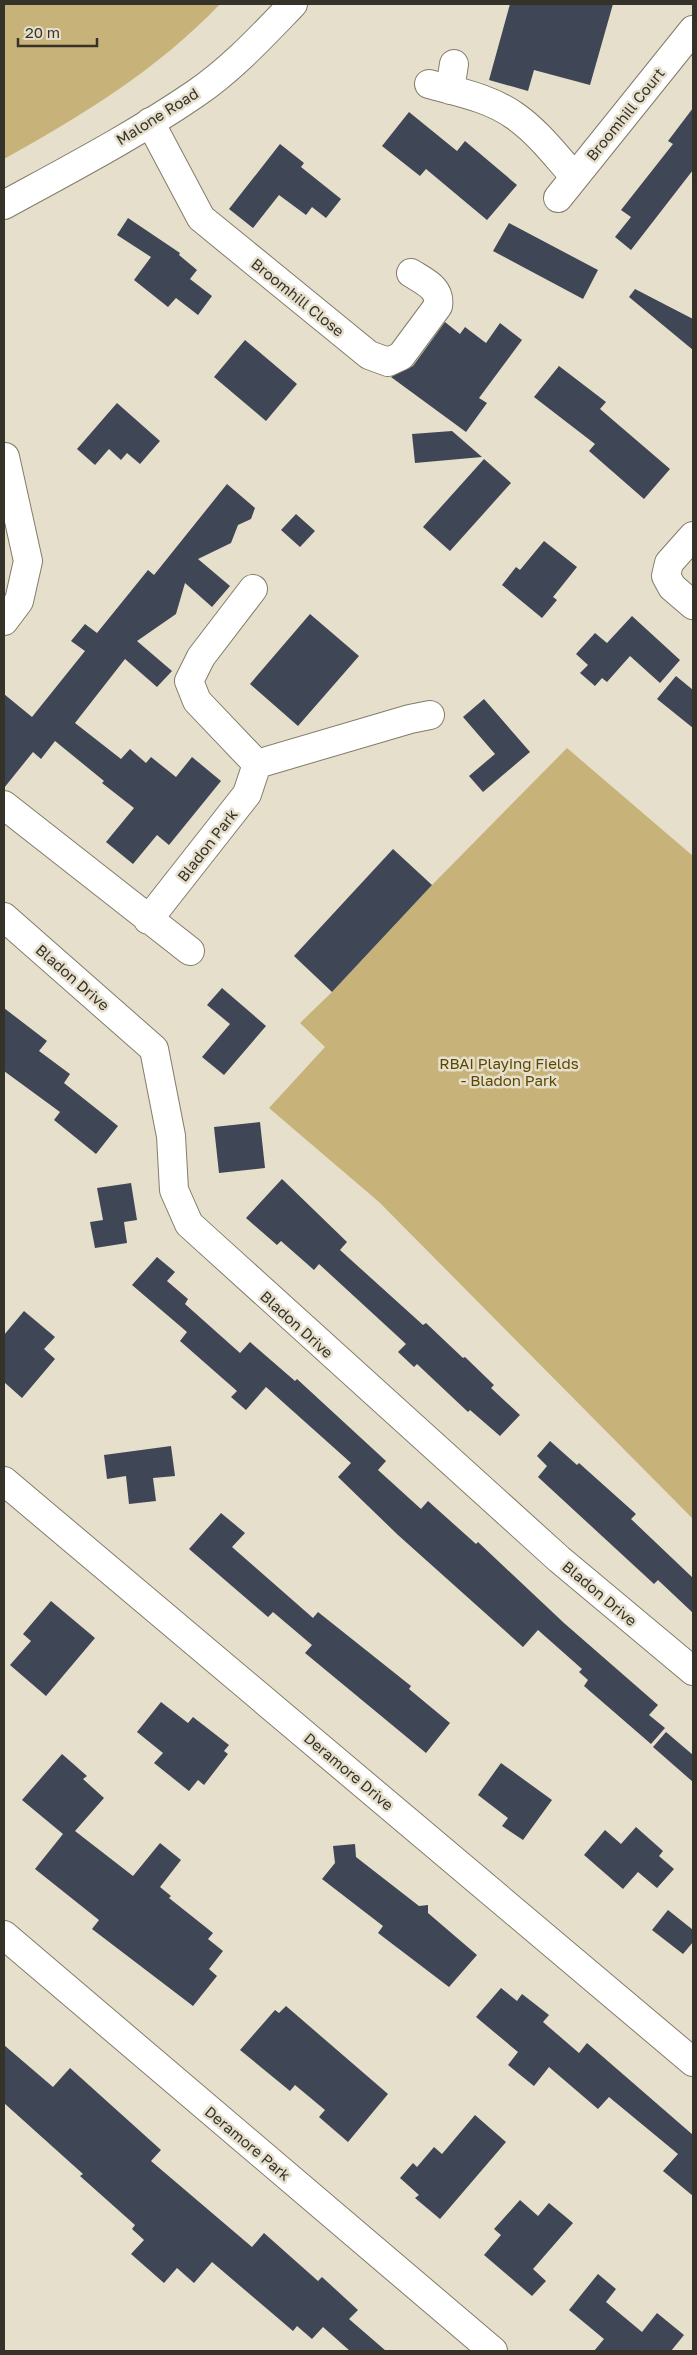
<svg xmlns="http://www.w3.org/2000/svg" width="697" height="2355" font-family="'Golos Text',sans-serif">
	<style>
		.green { fill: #c7b37a }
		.building { fill: #3f4655 }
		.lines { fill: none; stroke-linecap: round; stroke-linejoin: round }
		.street-casing { stroke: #827c69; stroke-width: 30 }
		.secondary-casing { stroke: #827c69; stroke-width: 30 }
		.street { stroke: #fff; stroke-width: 28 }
		.secondary { stroke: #fff; stroke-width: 28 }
		.labels { text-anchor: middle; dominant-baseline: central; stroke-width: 5; stroke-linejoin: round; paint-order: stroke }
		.street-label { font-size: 15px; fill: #35322a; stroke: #e6dfcb }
		.park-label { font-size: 15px; fill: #5b4800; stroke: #e6dfcb }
	</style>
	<rect width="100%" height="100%" fill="#e6dfcb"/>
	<path class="green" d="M 4,4 L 220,4 C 157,70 83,115 4,159 Z
		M 567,748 L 693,856 L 693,1519 L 379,1202 L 269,1108 L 325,1047 L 300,1023 L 332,992 L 432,885 Z"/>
	<path class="building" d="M 510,4 L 613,4 L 590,85 L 534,70 L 528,91 L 489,80 Z
		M 693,108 L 693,170 L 631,250 L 615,237 L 631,217 L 621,210 L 673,144 L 668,141 Z
		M 409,112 L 457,151 L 465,141 L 517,185 L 487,220 L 426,169 L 420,176 L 382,146 Z
		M 280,144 L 304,163 L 301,167 L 341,199 L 326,218 L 312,207 L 306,215 L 279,195 L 253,228 L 229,209 Z
		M 128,218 L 180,253 L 179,255 L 197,270 L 190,279 L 212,296 L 198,315 L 176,298 L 168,307 L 134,280 L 151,257 L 117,235 Z
		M 509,223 L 598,270 L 583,299 L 493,251 Z
		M 635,289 L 693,319 L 693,350 L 629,297 Z
		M 445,322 L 460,334 L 465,327 L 486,343 L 500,323 L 522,340 L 479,398 L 487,403 L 466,432 L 391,377 L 413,366 Z
		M 245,340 L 297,384 L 266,421 L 214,377 Z
		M 559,366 L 606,402 L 600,409 L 670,469 L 644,499 L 589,451 L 595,444 L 534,397 Z
		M 117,403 L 160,441 L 140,464 L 127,453 L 121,460 L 109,449 L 95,465 L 77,449 Z
		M 452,431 L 482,457 L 415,463 L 412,434 Z
		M 484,459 L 511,483 L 450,551 L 423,527 Z
		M 227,484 L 255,508 L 251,519 L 238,525 L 231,543 L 198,559 L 230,586 L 212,607 L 185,583 L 176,614 L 137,641 L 172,671 L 157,687 L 125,659 L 75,723 L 121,759 L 130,749 L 146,763 L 151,757 L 176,777 L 192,757 L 221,781 L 169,845 L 157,835 L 133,864 L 106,842 L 134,808 L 102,783 L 104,781 L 55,741 L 41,759 L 33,752 L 4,788 L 4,694 L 32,717 L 85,651 L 71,641 L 85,624 L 97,633 L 148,570 L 154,575 Z
		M 296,514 L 315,531 L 300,547 L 281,530 Z
		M 544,541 L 577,567 L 553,597 L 557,600 L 542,618 L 502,585 L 516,567 L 520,570 Z
		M 310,614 L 359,656 L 298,726 L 250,684 Z
		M 632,616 L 680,660 L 660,683 L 630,656 L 607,682 L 602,678 L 595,686 L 580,673 L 588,665 L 576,654 L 595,633 L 607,643 Z
		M 676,676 L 693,690 L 693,728 L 657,699 Z
		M 484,699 L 530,752 L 483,792 L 469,776 L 495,754 L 463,717 Z
		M 393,849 L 432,885 L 332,992 L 294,956 Z
		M 222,988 L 266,1026 L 224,1075 L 202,1057 L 230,1024 L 207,1005 Z
		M 4,1008 L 47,1041 L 39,1051 L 70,1074 L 64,1083 L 118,1126 L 96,1154 L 54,1120 L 60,1112 L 4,1071 Z
		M 260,1122 L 265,1168 L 219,1173 L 214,1127 Z
		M 282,1179 L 347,1242 L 340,1250 L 423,1325 L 426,1323 L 463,1358 L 465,1357 L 494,1385 L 491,1388 L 520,1415 L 500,1436 L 470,1410 L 468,1412 L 417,1364 L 414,1367 L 398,1352 L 406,1344 L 319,1264 L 314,1270 L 281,1241 L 277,1245 L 246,1218 Z
		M 131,1183 L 137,1220 L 124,1222 L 127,1243 L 95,1248 L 90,1222 L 103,1220 L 97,1188 Z
		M 157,1257 L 175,1272 L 167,1281 L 188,1299 L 185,1304 L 240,1353 L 250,1342 L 295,1381 L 297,1379 L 386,1461 L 378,1470 L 421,1509 L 428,1501 L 476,1544 L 478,1542 L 564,1623 L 658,1705 L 649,1715 L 665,1728 L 651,1744 L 584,1686 L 588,1680 L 579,1672 L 582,1669 L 538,1630 L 523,1647 L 398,1535 L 338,1477 L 351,1463 L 266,1387 L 246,1410 L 231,1397 L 237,1391 L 180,1341 L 187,1332 L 132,1285 Z
		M 24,1311 L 55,1337 L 44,1349 L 55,1359 L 22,1398 L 4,1382 L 4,1335 Z
		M 550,1441 L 577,1465 L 579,1463 L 636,1514 L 631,1519 L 693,1578 L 693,1613 L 658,1580 L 654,1584 L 538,1477 L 547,1466 L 537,1456 Z
		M 171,1446 L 175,1476 L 153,1478 L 156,1501 L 129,1504 L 126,1476 L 107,1479 L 104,1455 Z
		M 221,1513 L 245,1533 L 232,1547 L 313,1618 L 318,1612 L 411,1686 L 409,1689 L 450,1723 L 426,1753 L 305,1653 L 312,1645 L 273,1612 L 268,1617 L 189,1549 Z
		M 51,1601 L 95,1638 L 46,1696 L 10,1665 L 31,1641 L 23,1634 Z
		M 161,1702 L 188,1723 L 193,1717 L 229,1745 L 224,1751 L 228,1754 L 204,1785 L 198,1780 L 189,1791 L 154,1763 L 163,1753 L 137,1732 Z
		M 666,1732 L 693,1755 L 693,1782 L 653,1747 Z
		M 62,1754 L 87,1776 L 83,1779 L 104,1798 L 75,1831 L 133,1876 L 160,1843 L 181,1860 L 160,1887 L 171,1896 L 169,1898 L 213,1933 L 208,1939 L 223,1951 L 209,1969 L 217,1976 L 193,2006 L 92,1929 L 99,1920 L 35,1869 L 63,1834 L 22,1800 Z
		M 501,1763 L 552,1800 L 523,1840 L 502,1826 L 508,1818 L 478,1795 Z
		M 636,1827 L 663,1851 L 659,1856 L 674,1869 L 657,1888 L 638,1872 L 623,1889 L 584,1855 L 605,1830 L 621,1844 Z
		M 355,1844 L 356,1857 L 419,1906 L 428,1905 L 428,1913 L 477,1955 L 449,1987 L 378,1933 L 383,1926 L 322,1879 L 335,1863 L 333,1846 Z
		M 668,1910 L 693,1930 L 693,1942 L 683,1954 L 652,1930 Z
		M 501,1988 L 517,2001 L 522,1994 L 549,2015 L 543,2022 L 579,2053 L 587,2043 L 693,2135 L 693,2196 L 663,2171 L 678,2154 L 609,2097 L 598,2109 L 549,2067 L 534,2086 L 508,2065 L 518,2052 L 476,2017 Z
		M 286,2006 L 388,2094 L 348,2142 L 319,2117 L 325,2110 L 295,2085 L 290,2091 L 240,2050 L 275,2010 L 279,2013 Z
		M 4,2045 L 53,2087 L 70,2068 L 161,2150 L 151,2161 L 252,2247 L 264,2233 L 318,2281 L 322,2277 L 358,2310 L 349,2319 L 386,2351 L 350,2351 L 323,2327 L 312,2339 L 297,2326 L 293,2331 L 212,2262 L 194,2283 L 177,2268 L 164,2283 L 131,2254 L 144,2240 L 132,2229 L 135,2225 L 80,2176 L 83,2174 L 4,2103 Z
		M 475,2115 L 506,2142 L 440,2219 L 415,2198 L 419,2195 L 400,2178 L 413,2163 L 417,2167 L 434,2147 L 442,2154 Z
		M 520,2200 L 538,2216 L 549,2203 L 573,2223 L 533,2269 L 546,2281 L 532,2296 L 484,2255 L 501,2235 L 494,2229 Z
		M 598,2274 L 616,2289 L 606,2302 L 642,2332 L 657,2313 L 684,2335 L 671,2351 L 594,2351 L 604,2339 L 569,2310 Z"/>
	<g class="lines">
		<defs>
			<path id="street" d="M 429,84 C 458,92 490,98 515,116 C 538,132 556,156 574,176
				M 450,90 L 454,64
				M 150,122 L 201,218 L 369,355 L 388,362 L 401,356 L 438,306 C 441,288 425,282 411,273
				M 558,198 L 693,30
				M 693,536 L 669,563 L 666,576 L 672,587 L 693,605
				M 253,589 L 201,657 L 189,681 L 197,701 L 257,764
				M 4,621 L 19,601 L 28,561 L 5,457
				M 257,764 L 410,719 L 430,715
				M 4,805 L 190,951
				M 4,917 L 154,1049 L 171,1136 L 174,1190 L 189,1224 L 559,1559 L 693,1671
				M 148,920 L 247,794 L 257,764
				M 4,1481 L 693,2062
				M 4,1935 L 493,2351"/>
			<path id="secondary" d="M 4,205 C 68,170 135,135 195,94 C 232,69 263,35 293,4"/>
		</defs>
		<use href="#street" class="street-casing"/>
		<use href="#secondary" class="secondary-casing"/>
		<use href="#street" class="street"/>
		<use href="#secondary" class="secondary"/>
	</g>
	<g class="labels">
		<g class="street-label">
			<text transform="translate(625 114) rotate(-51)">Broomhill Court</text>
			<text transform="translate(157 116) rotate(-32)">Malone Road</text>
			<text transform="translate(298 297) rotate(39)">Broomhill Close</text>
			<text transform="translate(207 845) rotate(-52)">Bladon Park</text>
			<text transform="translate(73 977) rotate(41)">Bladon Drive</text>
			<text transform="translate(297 1324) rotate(42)">Bladon Drive</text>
			<text transform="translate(600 1593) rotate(40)">Bladon Drive</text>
			<text transform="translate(349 1771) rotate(40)">Deramore Drive</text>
			<text transform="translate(248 2143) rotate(40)">Deramore Park</text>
		</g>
		<g class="park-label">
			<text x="509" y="1063">RBAI Playing Fields<tspan x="509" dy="17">- Bladon Park</tspan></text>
		</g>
	</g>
	<rect width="697" height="2355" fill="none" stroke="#35322a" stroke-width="10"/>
	<path d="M18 38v8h79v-8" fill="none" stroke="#35322a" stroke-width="2.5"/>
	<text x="25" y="38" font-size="15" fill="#35322a" stroke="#e6dfcb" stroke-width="4" paint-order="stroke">20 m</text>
</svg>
